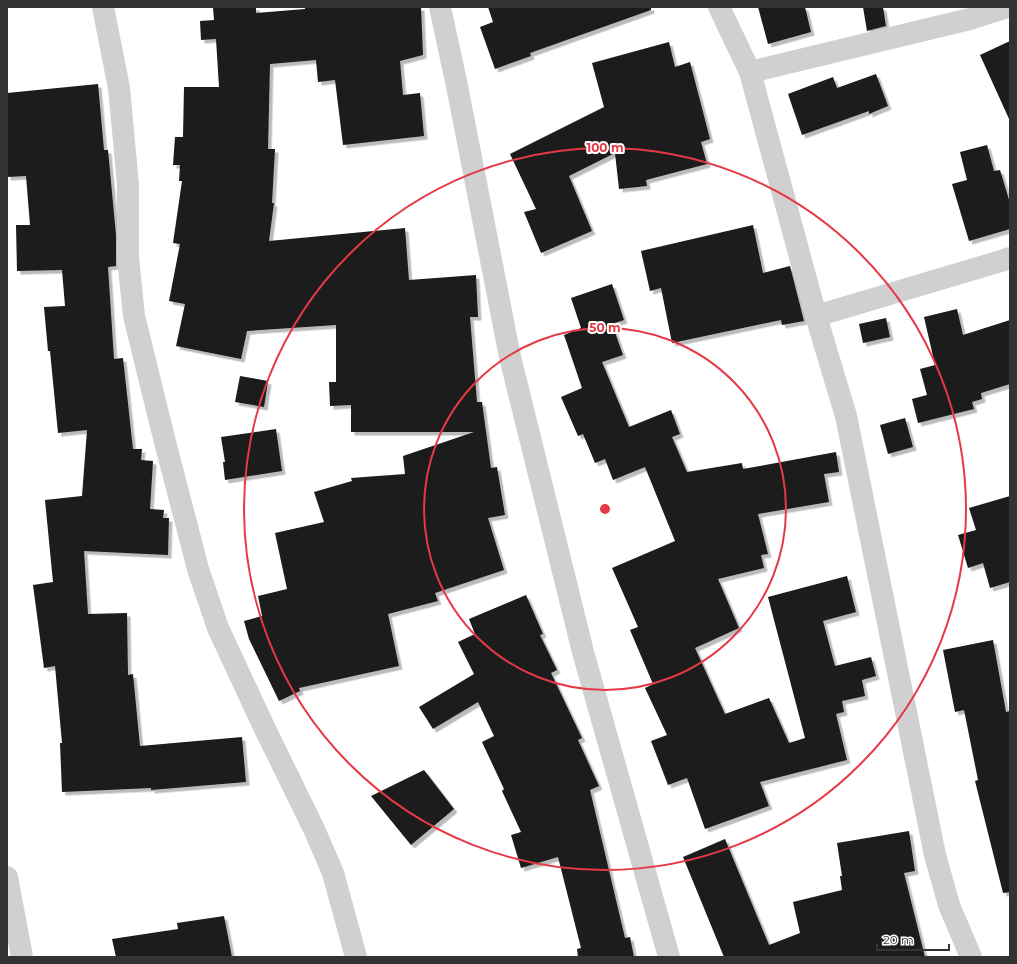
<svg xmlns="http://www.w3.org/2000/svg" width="1017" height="964" font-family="Montserrat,sans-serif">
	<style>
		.building { fill: #1a1a1a; filter: url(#shadow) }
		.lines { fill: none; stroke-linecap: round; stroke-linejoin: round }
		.minor { stroke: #d0d0d0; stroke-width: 22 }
		.ring { fill: none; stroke: #e63946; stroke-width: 2 }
		.centre { fill: #e63946; stroke: #fff; stroke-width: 2 }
		.ring-label { font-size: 12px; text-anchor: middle; font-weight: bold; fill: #e63946; stroke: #fff; stroke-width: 4; stroke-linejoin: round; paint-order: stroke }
	</style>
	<defs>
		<filter id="shadow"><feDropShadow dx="3.5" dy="3.5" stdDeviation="0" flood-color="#0004"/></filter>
	</defs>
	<rect width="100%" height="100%" fill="#fff"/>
	<path class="building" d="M 213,7 L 256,7 L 256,13 L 305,9 L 305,7 L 421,7 L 423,55 L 400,61 L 403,95 L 420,93 L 424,136 L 343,145 L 335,80 L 318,82 L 316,60 L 270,64 L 268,149 L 275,149 L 272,203 L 274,203 L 269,241 L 405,228 L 409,280 L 476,275 L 478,317 L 470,317 L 477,402 L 482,402 L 491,468 L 497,467 L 505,515 L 488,518 L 504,570 L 435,593 L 438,601 L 388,614 L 399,666 L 299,688 L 300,691 L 279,701 L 249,639 L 244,621 L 262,616 L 258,596 L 287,589 L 275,533 L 324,522 L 314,492 L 352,481 L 351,478 L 405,474 L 403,456 L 474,432 L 351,432 L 351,405 L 330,406 L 329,382 L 336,382 L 336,325 L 247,331 L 241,359 L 176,346 L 185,304 L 169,301 L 180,244 L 173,243 L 182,181 L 179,181 L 180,165 L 173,165 L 175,137 L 183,137 L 184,87 L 219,87 L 216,39 L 201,40 L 200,21 L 214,20 Z
		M 488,7 L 651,7 L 651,10 L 530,53 L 531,56 L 495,69 L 480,27 L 493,22 Z
		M 758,7 L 805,7 L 811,32 L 768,44 Z
		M 863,7 L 883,7 L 886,26 L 867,31 Z
		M 1010,41 L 1010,121 L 980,55 Z
		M 669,42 L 675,67 L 690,62 L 710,139 L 701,142 L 707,164 L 646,180 L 647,186 L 619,189 L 615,153 L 569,176 L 592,231 L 541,253 L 524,212 L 536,209 L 510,154 L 604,107 L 592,63 Z
		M 876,74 L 888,106 L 869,114 L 869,111 L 802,135 L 788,94 L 833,77 L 837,88 Z
		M 98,84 L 104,150 L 108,150 L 116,235 L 116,266 L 108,267 L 114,359 L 123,358 L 133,449 L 142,449 L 141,460 L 153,461 L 150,509 L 164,510 L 163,518 L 169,518 L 168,555 L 84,551 L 88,614 L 127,613 L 128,675 L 133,674 L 140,746 L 242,737 L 246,782 L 151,790 L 151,788 L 62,792 L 60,743 L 62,743 L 55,666 L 44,668 L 33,585 L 53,582 L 45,500 L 82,496 L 87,430 L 58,433 L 50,351 L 48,351 L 44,307 L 65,306 L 62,270 L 17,271 L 16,225 L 30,225 L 26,176 L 7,177 L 7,93 Z
		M 987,145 L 994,171 L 1000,170 L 1010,203 L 1010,229 L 969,241 L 952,184 L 967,180 L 960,152 Z
		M 753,225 L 763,273 L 790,266 L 804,321 L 782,325 L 781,320 L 672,343 L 661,288 L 650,291 L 641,251 Z
		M 612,284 L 624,320 L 612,324 L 623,355 L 602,362 L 629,427 L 671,410 L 680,434 L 672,437 L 687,472 L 742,463 L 743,469 L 836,452 L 839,472 L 824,474 L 829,502 L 758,514 L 768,554 L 761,555 L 764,568 L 718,579 L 739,628 L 695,648 L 725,714 L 769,698 L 789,743 L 805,738 L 768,597 L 847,576 L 856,612 L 823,621 L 835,666 L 871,657 L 876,676 L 862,680 L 865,696 L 842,701 L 844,712 L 836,714 L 847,760 L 760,782 L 769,806 L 705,829 L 687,778 L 668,785 L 651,741 L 667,735 L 645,688 L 653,684 L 630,630 L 638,627 L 612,568 L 675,541 L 645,467 L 613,480 L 605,459 L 595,463 L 583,434 L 578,436 L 561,397 L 582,388 L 564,335 L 581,328 L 571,298 Z
		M 957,309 L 963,335 L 1010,320 L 1010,384 L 981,393 L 982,399 L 972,402 L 974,409 L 918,423 L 912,399 L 927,395 L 920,369 L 935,365 L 924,317 Z
		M 886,318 L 890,337 L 863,343 L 859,324 Z
		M 240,376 L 268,381 L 264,407 L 235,402 Z
		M 905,418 L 913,447 L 888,454 L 880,425 Z
		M 276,429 L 282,471 L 225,480 L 223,462 L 225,462 L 221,437 Z
		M 1010,496 L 1010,582 L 990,588 L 983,563 L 968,568 L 958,535 L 976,530 L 969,508 Z
		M 526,595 L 543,634 L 540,635 L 557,670 L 551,673 L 582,738 L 578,740 L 599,786 L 590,790 L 625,938 L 630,937 L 634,957 L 578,957 L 577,949 L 581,948 L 558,857 L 521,868 L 511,835 L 521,832 L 502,791 L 504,789 L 482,742 L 494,736 L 478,702 L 433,729 L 419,707 L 474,674 L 458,642 L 475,634 L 469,619 Z
		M 993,640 L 1006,712 L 1010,711 L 1010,892 L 1003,893 L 975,781 L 978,780 L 964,710 L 955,712 L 943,650 Z
		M 424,770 L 454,809 L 411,845 L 371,796 Z
		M 909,831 L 915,871 L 904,873 L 925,957 L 724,957 L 683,857 L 725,839 L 769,945 L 800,933 L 793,902 L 842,890 L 840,876 L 842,876 L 837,843 Z
		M 224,916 L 232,957 L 116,957 L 112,939 L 178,929 L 177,923 Z"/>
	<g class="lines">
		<path class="minor" d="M 103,7 L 119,88 L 128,185 L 128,258 L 134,316 L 164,438 L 198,569 L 218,628 L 264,727 L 314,829 L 333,873 L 356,957
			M 440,7 L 457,86 L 510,357 L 583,652 L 669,957
			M 719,7 L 750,72 L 816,316 L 846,416 L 935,855 L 949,905 L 971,957
			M 750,72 L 970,19 L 1007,7
			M 816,316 L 1001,261 L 1010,258
			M 7,877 L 22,957"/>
	</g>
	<g class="ring">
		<circle cx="605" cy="509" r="181"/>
		<circle cx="605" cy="509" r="361"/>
	</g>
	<circle cx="605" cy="509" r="6" class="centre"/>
	<g class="ring-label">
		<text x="605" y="152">100 m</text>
		<text x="605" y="332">50 m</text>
	</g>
	<rect width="1017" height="964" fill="none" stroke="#333333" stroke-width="16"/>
	<path d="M877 944v6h72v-6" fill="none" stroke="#333333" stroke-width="2"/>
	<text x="883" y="944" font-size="12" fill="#333333" stroke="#ffffff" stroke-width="3" paint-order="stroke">20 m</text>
</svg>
